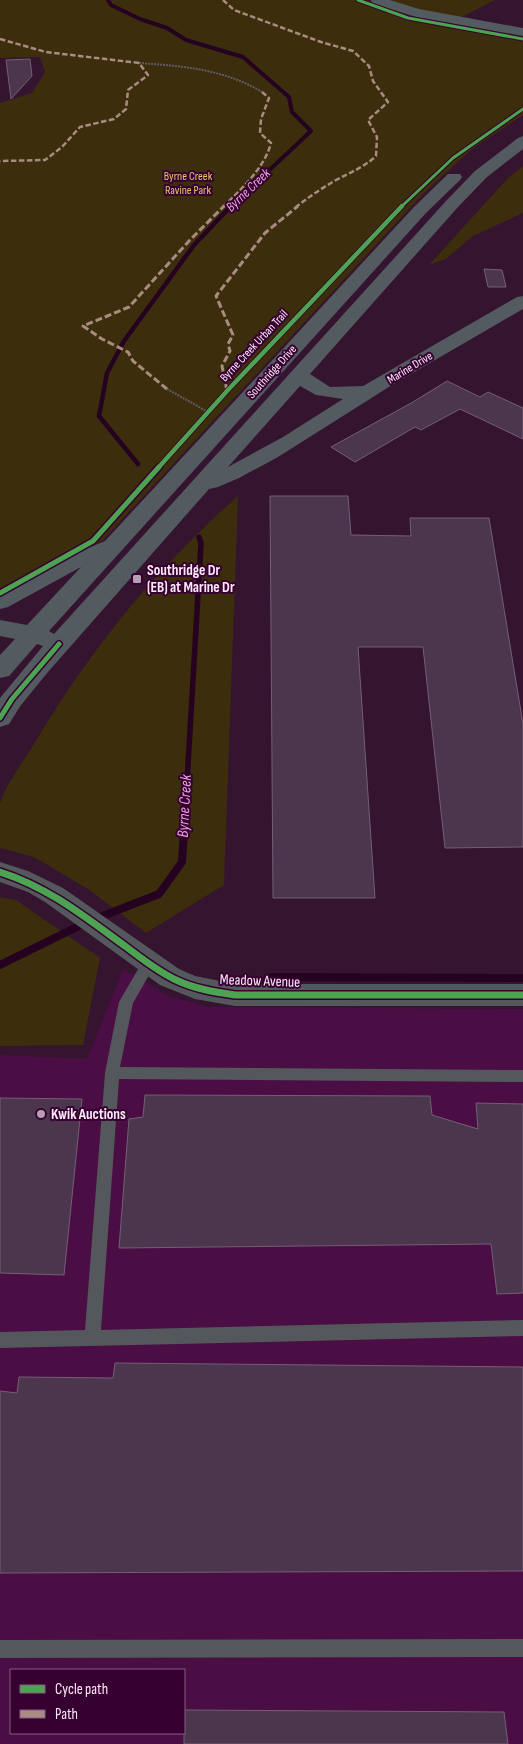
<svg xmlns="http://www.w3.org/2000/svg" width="523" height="1744" font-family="'Sofia Sans Condensed',sans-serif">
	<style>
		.built { fill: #4b0e44; fill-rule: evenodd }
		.green { fill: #3c2d0c }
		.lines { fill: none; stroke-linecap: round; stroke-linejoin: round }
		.stream-far3 { stroke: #260221; stroke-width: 4 }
		.stream-far2 { stroke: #260221; stroke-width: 4.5 }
		.stream-far1 { stroke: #260221; stroke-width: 5.5 }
		.stream { stroke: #260221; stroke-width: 8 }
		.building { fill: #4c364e; stroke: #755e77 }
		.path { stroke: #625a66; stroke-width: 2; stroke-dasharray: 2 1; stroke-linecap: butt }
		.lane { fill: #54585d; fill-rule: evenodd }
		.street { fill: #54585d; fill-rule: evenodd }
		.secondary { fill: #535a60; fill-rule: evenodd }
		.quiet-far1 { stroke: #a88b81; stroke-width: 2.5; stroke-dasharray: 5.5 2.5; stroke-linecap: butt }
		.quiet { stroke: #a88b81; stroke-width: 3; stroke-dasharray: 7 3; stroke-linecap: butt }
		.cycleway-far3-casing { stroke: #360031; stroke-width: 5 }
		.cycleway-far2-casing { stroke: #360031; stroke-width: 6 }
		.cycleway-far1-casing { stroke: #360031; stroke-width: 8 }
		.cycleway-casing { stroke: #360031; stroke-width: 10 }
		.cycleway-far3 { stroke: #4ca352; stroke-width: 3 }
		.cycleway-far2 { stroke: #4ca352; stroke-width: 4.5 }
		.cycleway-far1 { stroke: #4ca352; stroke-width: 5 }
		.cycleway { stroke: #4ca352; stroke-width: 7 }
		.poi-dot { fill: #b89eb3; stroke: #360031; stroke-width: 2 }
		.labels { text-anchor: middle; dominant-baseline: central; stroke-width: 4; stroke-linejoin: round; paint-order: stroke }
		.far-park-label { font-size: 12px; fill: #e4c96d; stroke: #360031 }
		.far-street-label { font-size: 12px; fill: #ffe9fa; stroke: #360031 }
		.far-water-label { font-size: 14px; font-style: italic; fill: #eba2de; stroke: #360031 }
		.poi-label { font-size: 15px; font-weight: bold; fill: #ffe9fa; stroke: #360031; text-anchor: start }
		.street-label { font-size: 15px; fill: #ffe9fa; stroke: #360031 }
		.water-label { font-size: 16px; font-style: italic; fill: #eba2de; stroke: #360031 }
	</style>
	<rect width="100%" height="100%" fill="#351430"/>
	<path class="built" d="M 123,969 L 169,996 L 209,1007 L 523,1009 L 523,1744 L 0,1744 L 0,1055 L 87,1059 ZM 11,1670 L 184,1670 L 184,1733 L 11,1733 Z"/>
	<path class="green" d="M 0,0 L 367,0 L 414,17 L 523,36 L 523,115 L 472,149 L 424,193 L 103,540 L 0,596 L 0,103 L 32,93 L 45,72 L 40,57 L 0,58 Z
		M 389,0 L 495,0 L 460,18 L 424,11 Z
		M 523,166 L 523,213 L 473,236 L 446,259 L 429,265 L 508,178 Z
		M 238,496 L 224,885 L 146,933 L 88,889 L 34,857 L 0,848 C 0,835 0,816 0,803 C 7,782 23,762 34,744 C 89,651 157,567 238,496 Z
		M 0,897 L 16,900 L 100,958 L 83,1045 L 0,1046 Z"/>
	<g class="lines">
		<path class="stream-far3" d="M 108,0 L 111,5 L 140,19 L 167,28 L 186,40 L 243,57 L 289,97 L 292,112 L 311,131 L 230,207"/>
		<path class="stream-far2" d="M 138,464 L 99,416 L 107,373 L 124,341 L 194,245 L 231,206"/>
		<path class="stream-far1" d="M 186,799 L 201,543 L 199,537"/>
		<path class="stream" d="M 95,919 L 159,894 L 182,862 L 186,798
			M 0,965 L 85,923
			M 272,977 L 523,978"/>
	</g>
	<path class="building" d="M 30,59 L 32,76 L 11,99 L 6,60 Z
		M 484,269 L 502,270 L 506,287 L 488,287 Z
		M 447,381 L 480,397 L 488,392 L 523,408 L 523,439 L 460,409 L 421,430 L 415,427 L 355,462 L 331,447 L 413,402 Z
		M 270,496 L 348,496 L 351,535 L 411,536 L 410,518 L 489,518 L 523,724 L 523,847 L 445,848 L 423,647 L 358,647 L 375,898 L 273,898 Z
		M 145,1095 L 430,1096 L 432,1115 L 478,1129 L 476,1103 L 523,1104 L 523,1293 L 497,1294 L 491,1244 L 119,1248 L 129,1119 L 143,1117 Z
		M 0,1098 L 82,1099 L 64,1275 L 0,1273 Z
		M 115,1363 L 523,1367 L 523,1571 L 0,1573 L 0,1391 L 17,1393 L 19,1377 L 113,1378 Z
		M 184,1710 L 504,1712 L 508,1744 L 184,1744 Z"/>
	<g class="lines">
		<path class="path" d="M 139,63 C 182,66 224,69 262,92
			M 167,389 L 208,412"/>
		<path class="lane" d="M 149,958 L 154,959 L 156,963 L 133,1003 L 120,1067 L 523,1070 L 523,1082 L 119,1079 L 101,1330 L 523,1320 L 523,1336 L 0,1348 L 0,1332 L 85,1330 L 105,1073 L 119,1002 L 144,959 Z
			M 523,1639 L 523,1657 L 0,1658 L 0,1640 Z"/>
		<path class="street" d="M 0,862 L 28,871 L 63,888 L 179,969 L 195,976 L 235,984 L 523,984 L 523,1006 L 235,1006 L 195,999 L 160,985 L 45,902 L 28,892 L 0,882 Z"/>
		<path class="secondary" d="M 371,0 L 390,0 L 419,9 L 523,28 L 523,36 L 416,17 L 372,3 Z
			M 523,136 L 523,149 L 487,177 L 458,207 L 310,374 L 330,387 L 363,386 L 517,297 L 523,296 L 523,309 L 392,385 L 278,457 L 239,478 L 218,487 L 209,489 L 48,672 L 21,705 L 9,724 L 0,727 L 0,698 L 43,646 L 37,644 L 9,676 L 0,678 L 0,655 L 15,639 L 0,636 L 0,620 L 27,625 L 81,567 L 8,607 L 0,609 L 0,592 L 59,560 L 105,541 L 414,207 L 448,174 L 460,174 L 462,177 L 460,180 L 426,213 L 49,631 L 54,634 L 446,201 L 475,171 L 518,138 ZM 300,386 L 316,395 L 343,399 L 283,437 L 228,467 Z"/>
		<path class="quiet-far1" d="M 223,0 L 234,10 L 321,42 L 353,51 L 369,66 L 373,81 L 388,102 L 368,120 L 377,137 L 376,156 C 363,168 351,172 336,180 C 322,188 309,197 296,207
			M 0,39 L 46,52 L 139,63 L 148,75 L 128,90 L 126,109 L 114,119 L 80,127 L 62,147 L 45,160 L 0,161
			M 223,207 C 241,189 264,169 271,143 L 260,133 L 261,119 L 269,98 L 262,92"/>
		<path class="quiet" d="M 167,389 L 133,361 L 128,352 L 102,339 L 83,326 L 129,307 L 189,241 L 224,206
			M 227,391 L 222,366 L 230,351 L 228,344 L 233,335 L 216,296 L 265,233 L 298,206"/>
		<defs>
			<path id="cycleway-far3" d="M 358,0 L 408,18 L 523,39
				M 401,207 L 453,158 L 523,109"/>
			<path id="cycleway-far2" d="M 158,468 L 227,391 L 402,206"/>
			<path id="cycleway-far1" d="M 0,593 L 93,541 L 159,467
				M 0,718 L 12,699 L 59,644"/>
			<path id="cycleway" d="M 0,872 C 48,887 85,917 125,946 C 141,958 157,971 176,980 C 195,989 215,992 235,995 L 523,995"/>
		</defs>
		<use href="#cycleway-far3" class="cycleway-far3-casing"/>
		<use href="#cycleway-far2" class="cycleway-far2-casing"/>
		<use href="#cycleway-far1" class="cycleway-far1-casing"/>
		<use href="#cycleway" class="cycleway-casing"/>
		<use href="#cycleway-far3" class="cycleway-far3"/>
		<use href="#cycleway-far2" class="cycleway-far2"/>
		<use href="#cycleway-far1" class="cycleway-far1"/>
		<use href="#cycleway" class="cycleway"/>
	</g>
	<g class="poi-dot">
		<rect x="132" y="574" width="10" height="10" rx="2.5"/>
		<circle cx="41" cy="1114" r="5"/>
	</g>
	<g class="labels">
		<g class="far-park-label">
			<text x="188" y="176">Byrne Creek<tspan x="188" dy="14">Ravine Park</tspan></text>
		</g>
		<g class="far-street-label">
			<text transform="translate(254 346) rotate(-47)">Byrne Creek Urban Trail</text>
			<text transform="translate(410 368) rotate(-31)">Marine Drive</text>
			<text transform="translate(272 372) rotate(-48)">Southridge Drive</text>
		</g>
		<g class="far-water-label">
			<text transform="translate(248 190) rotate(-44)">Byrne Creek</text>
		</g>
		<g class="poi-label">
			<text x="147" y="570">Southridge Dr<tspan x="147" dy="17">(EB) at Marine Dr</tspan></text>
			<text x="51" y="1114">Kwik Auctions</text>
		</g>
		<g class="street-label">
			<text transform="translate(260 981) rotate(2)">Meadow Avenue</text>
		</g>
		<g class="water-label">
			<text transform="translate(185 806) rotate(-87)">Byrne Creek</text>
		</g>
	</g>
	<rect x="10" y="1669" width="175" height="65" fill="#360031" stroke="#865d81"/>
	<rect x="20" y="1685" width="25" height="8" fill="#4ca352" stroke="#865d81"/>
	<text x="55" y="1694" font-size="15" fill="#ffe9fa">Cycle path</text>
	<rect x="20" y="1710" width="25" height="8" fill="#a88b81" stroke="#865d81"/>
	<text x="55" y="1719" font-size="15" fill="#ffe9fa">Path</text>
</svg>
